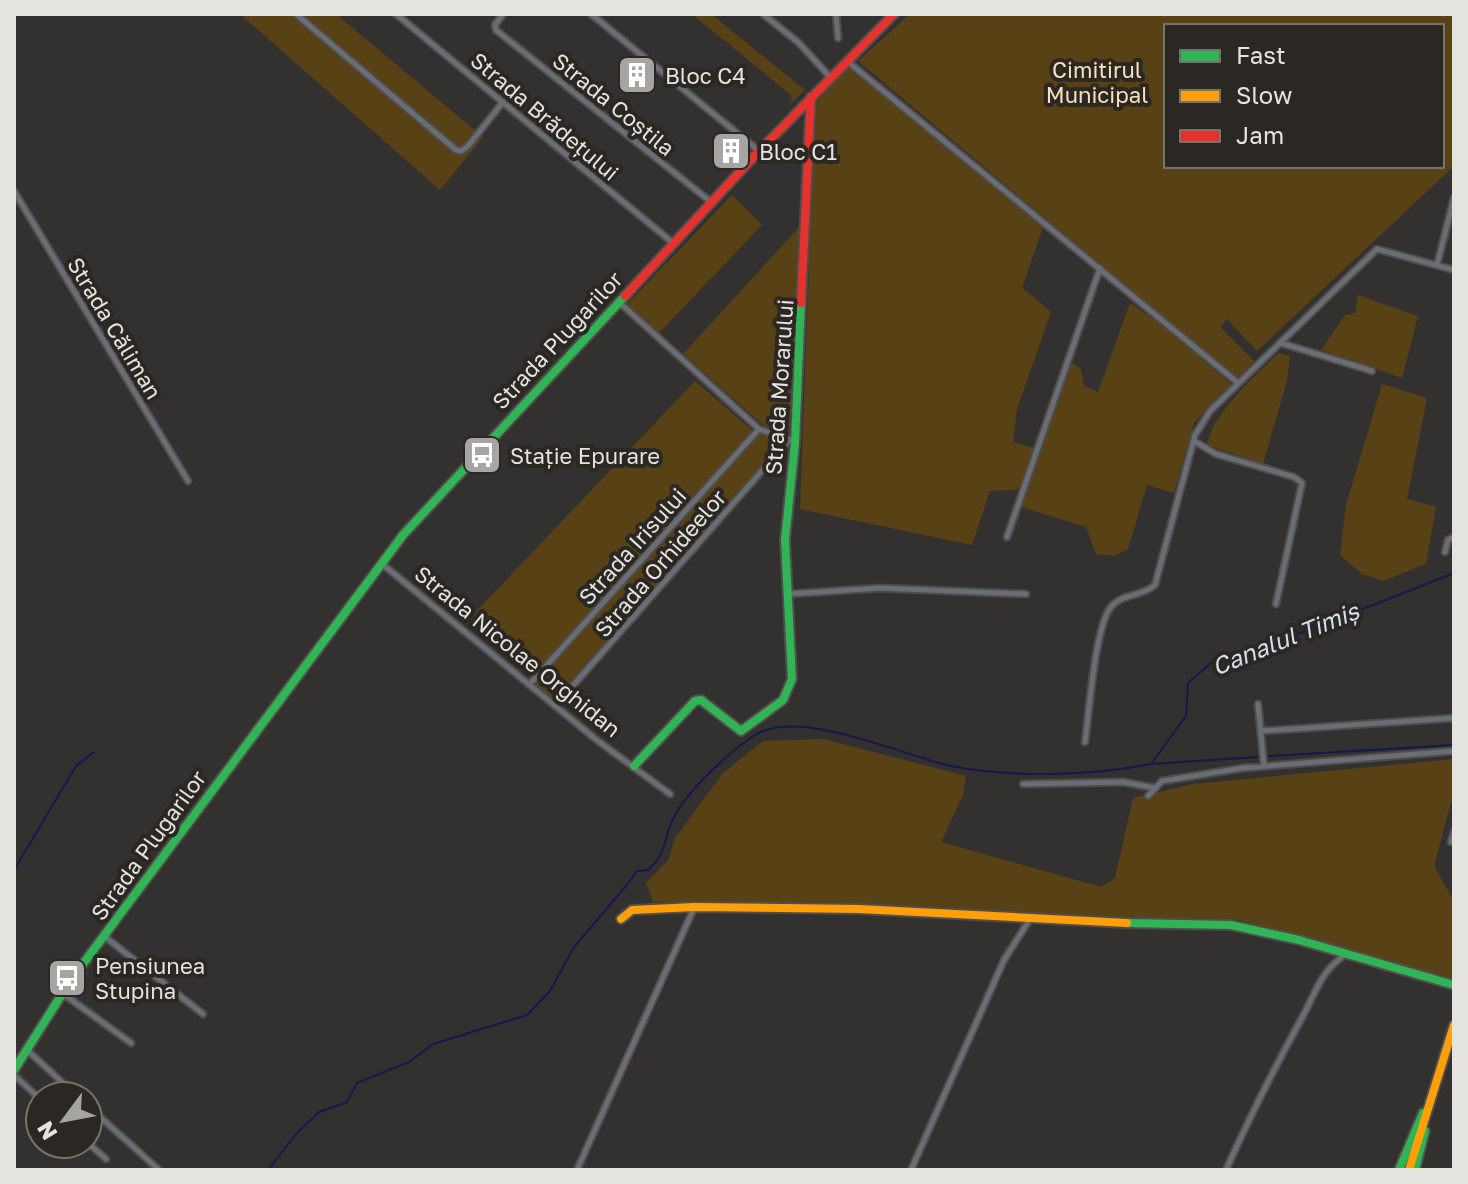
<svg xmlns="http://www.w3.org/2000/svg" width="1468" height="1184" font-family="'Golos Text',sans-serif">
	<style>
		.green { fill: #594116; fill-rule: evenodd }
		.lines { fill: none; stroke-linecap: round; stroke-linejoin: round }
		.stream { stroke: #17174e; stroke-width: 2 }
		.street-casing { stroke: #4f4d4c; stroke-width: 9 }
		.fast-casing { stroke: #4f4d4c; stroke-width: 12 }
		.slow-casing { stroke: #4f4d4c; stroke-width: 12 }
		.jam-casing { stroke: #4f4d4c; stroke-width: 12 }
		.street { stroke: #6b6d75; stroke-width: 5 }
		.fast { stroke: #30b455; stroke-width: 8 }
		.slow { stroke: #ff9f0a; stroke-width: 8 }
		.jam { stroke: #e5322d; stroke-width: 8 }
		.labels { text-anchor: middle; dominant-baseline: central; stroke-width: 8; stroke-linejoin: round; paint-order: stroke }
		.park-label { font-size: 22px; fill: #f8e0bc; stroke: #2b2823 }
		.poi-label { font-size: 22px; fill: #e5e3df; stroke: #2b2823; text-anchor: start }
		.street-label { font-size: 22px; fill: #e5e3df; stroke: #2b2823 }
		.water-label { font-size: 24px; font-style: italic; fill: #d7dcef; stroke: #2b2823 }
	</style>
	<rect width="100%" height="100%" fill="#33312f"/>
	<path class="green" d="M 240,14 L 336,14 L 483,137 L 440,190 Z
		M 692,14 L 711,14 L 805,90 L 790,104 L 792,96 Z
		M 910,14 L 1454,14 L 1454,166 L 1257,351 L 1227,319 L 1220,327 L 1254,361 L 1237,379 L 858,61 ZM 1166,26 L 1442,26 L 1442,166 L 1166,166 Z
		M 848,67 L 1043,227 L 1022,288 L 1051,312 L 1017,409 L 1013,442 L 1037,449 L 1070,362 L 1081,369 L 1084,386 L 1098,392 L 1130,303 L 1158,322 L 1231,384 L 1194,423 L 1174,493 L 1147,485 L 1128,549 L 1115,556 L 1096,554 L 1086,527 L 1018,506 L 1023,485 L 1015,490 L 990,491 L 972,545 L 800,509 L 815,104 Z
		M 732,195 L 762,225 L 658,334 L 627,304 Z
		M 802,224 L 789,435 L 763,425 L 683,354 Z
		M 1358,295 L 1418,316 L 1402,378 L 1321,350 L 1345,315 L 1355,313 Z
		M 1279,353 L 1290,356 L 1287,381 L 1263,464 L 1207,445 C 1210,416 1258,372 1279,353 Z
		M 695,381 L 753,431 L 785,441 L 555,700 L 534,684 L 538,669 L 473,615 Z
		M 1382,384 L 1427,398 L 1407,499 L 1436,507 L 1426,564 L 1383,581 L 1362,574 L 1340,555 L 1346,505 Z
		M 823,739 L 966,776 L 963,795 L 941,842 L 1101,887 L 1115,878 L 1133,798 L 1193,784 L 1454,759 L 1454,791 L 1434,866 L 1454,901 L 1454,981 L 1238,920 L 1032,916 L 860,905 L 653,902 L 646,883 L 669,859 L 675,838 L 723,773 L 763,741 Z"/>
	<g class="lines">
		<path class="stream" d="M 1269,756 L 1454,745
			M 1151,764 L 1257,757
			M 14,870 L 76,766 L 94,752
			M 268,1170 L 296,1134 L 319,1112 L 347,1102 L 357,1083 L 409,1062 L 433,1044 L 527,1015 L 550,991 L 574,947 L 626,886 L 637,871 L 648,870 C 669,851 662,840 674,817 C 688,790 729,752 755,735 C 800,707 903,756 951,766 C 1013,778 1090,776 1151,764 L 1186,716 L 1188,683 L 1211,663 L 1315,628 L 1454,573"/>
		<defs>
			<path id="street" d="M 296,14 L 456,150 L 461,151 L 468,146 L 503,102
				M 396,14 L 673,243
				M 503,14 L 495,25 L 496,30 L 711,202
				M 591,14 L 759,151
				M 763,14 L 799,43 L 830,77
				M 836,14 L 838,38
				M 847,61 L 1237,382
				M 14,191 L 188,481
				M 1437,265 L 1454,198
				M 619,302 L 759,429 L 790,440
				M 1281,343 L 1372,371
				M 1194,441 L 1216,454 L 1294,477 L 1302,483 L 1276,604
				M 1007,537 L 1100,268
				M 1445,552 L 1448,540 L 1454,537
				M 381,563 L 598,741 L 670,794
				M 788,594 L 880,588 L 1026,594
				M 529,685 L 759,429
				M 1258,704 L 1264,766
				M 555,706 L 789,440
				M 1261,731 L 1454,718
				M 1085,742 C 1089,714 1095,626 1111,607 C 1122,593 1142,597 1155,585 L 1195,435 L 1210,411 L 1377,249 L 1454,270
				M 1023,784 L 1123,782 L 1155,788
				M 1148,796 L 1162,781 L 1243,768 L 1454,751
				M 1451,842 L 1454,832
				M 104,936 L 203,1014
				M 62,993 L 131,1043
				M 27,1050 L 77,1096
				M 14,1075 L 40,1099
				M 88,1106 L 159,1170
				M 88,1143 L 106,1159
				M 577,1170 L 694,908
				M 911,1170 L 1004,960 L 1030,919
				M 1226,1170 C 1250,1116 1276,1065 1304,1014 C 1317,989 1322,970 1346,954"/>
			<path id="fast" d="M 634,766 L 695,701 L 701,700 L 741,731 L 783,700 L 792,679 L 785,540 L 795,443 L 801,303
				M 1127,923 L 1231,925 L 1299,940 L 1454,985
				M 14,1070 L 71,980 L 403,535 L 625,296
				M 1399,1170 L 1423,1113
				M 1415,1170 L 1425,1131"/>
			<path id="slow" d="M 621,919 L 632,910 L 694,907 L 859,909 L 1127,923
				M 1409,1170 L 1454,1025"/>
			<path id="jam" d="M 625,296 L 759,151 L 894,14
				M 801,303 L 811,97"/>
		</defs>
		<use href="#street" class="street-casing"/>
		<use href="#fast" class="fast-casing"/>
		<use href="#slow" class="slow-casing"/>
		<use href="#jam" class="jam-casing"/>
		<use href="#street" class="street"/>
		<use href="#fast" class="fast"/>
		<use href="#slow" class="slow"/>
		<use href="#jam" class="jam"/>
	</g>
	<defs>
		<symbol id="building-square" viewBox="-11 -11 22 22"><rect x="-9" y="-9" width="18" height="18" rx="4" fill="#a7a5a1" stroke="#2b2823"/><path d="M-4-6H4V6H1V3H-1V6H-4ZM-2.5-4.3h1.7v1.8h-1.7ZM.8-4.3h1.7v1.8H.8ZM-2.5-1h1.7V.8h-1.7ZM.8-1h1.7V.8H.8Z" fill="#fff"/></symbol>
		<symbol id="bus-square" viewBox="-11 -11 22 22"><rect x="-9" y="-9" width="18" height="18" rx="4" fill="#a7a5a1" stroke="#2b2823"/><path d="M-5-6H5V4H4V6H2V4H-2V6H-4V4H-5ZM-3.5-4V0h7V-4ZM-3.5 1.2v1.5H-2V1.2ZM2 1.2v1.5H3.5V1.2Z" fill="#fff"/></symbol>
	</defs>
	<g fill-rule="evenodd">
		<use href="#building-square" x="615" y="53" width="44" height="44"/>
		<use href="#building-square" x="709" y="129" width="44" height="44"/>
		<use href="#bus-square" x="460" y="433" width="44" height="44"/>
		<use href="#bus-square" x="45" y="956" width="44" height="44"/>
	</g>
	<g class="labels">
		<g class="park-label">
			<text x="1097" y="69">Cimitirul<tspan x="1097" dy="25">Municipal</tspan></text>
		</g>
		<g class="poi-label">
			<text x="665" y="75">Bloc C4</text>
			<text x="759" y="151">Bloc C1</text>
			<text x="510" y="455">Stație Epurare</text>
			<text x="95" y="965">Pensiunea<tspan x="95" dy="25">Stupina</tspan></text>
		</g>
		<g class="street-label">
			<text transform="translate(614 104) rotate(39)">Strada Coștila</text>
			<text transform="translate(545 116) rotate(40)">Strada Brădețului</text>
			<text transform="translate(115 328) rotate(59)">Strada Căliman</text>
			<text transform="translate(557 340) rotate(-47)">Strada Plugarilor</text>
			<text transform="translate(779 387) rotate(-86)">Strada Morarului</text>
			<text transform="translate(632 546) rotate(-48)">Strada Irisului</text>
			<text transform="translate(660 563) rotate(-49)">Strada Orhideelor</text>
			<text transform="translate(518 651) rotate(39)">Strada Nicolae Orghidan</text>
			<text transform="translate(148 845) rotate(-54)">Strada Plugarilor</text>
		</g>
		<g class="water-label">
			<text transform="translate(1285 638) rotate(-22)">Canalul Timiș</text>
		</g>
	</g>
	<rect width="1468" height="1184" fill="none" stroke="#e5e3df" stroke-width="32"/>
	<rect x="1164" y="24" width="280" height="144" fill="#2b2823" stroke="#75736e" stroke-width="2"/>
	<rect x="1180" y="50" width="40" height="12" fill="#30b455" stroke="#75736e" stroke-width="2"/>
	<text x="1236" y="64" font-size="24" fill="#e5e3df">Fast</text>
	<rect x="1180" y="90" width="40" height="12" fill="#ff9f0a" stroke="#75736e" stroke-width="2"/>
	<text x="1236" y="104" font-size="24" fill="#e5e3df">Slow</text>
	<rect x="1180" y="130" width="40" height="12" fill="#e5322d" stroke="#75736e" stroke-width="2"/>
	<text x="1236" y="144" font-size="24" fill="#e5e3df">Jam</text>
	<g transform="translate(64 1120) rotate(238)"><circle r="38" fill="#2b2823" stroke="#75736e" stroke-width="2"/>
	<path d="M0-6L14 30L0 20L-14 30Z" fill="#a7a5a1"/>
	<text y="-12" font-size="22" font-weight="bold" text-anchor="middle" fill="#e5e3df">N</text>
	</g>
</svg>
